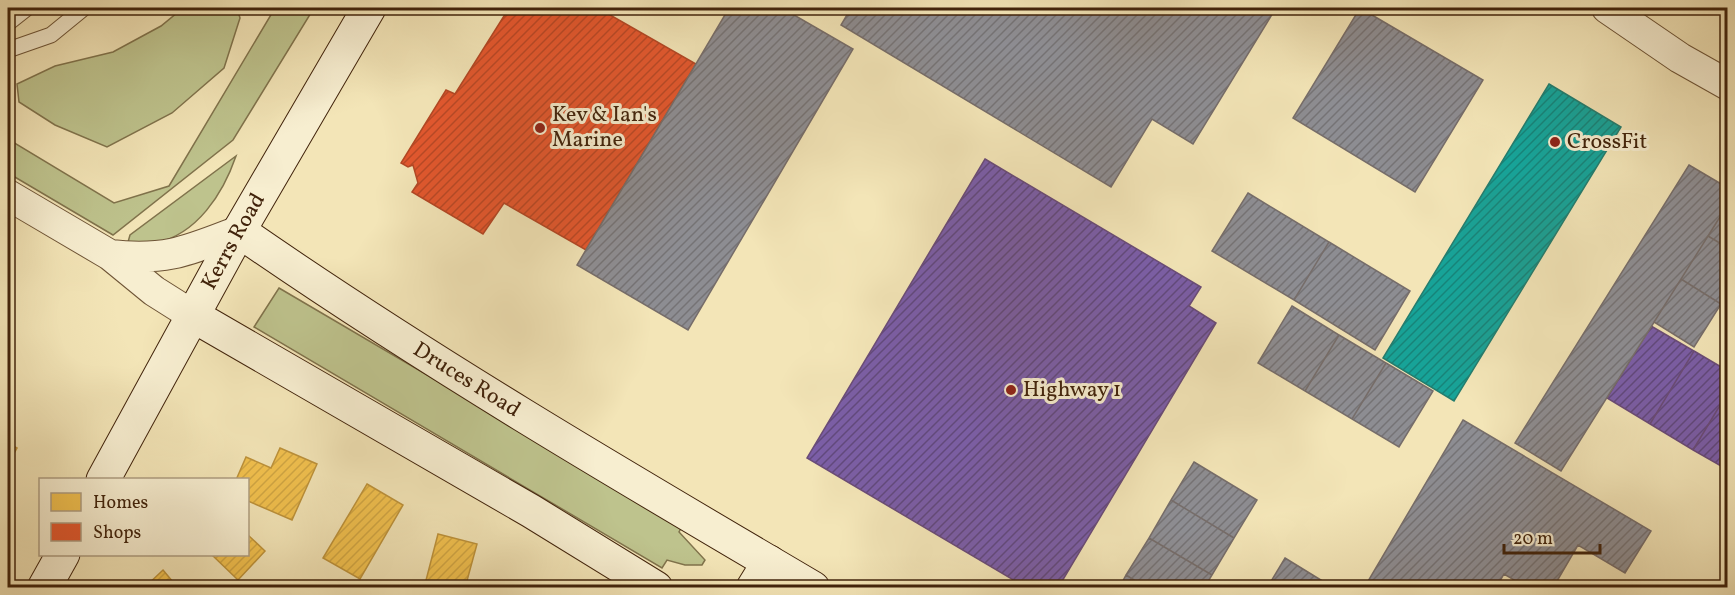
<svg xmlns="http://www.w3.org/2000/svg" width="1735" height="595" font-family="Vollkorn,serif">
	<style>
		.grass { fill: #bec38d; stroke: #80734c; stroke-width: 1.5 }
		.homes { fill: url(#homes-hatch); stroke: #bd923a; stroke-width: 1.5 }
		.shops { fill: url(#shops-hatch); stroke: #b34724; stroke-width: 1.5 }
		.offices { fill: url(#offices-hatch); stroke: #6a4c78; stroke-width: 1.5 }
		.public { fill: url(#public-hatch); stroke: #247d6e; stroke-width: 1.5 }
		.industry { fill: url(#industry-hatch); stroke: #766d6a; stroke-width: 1.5 }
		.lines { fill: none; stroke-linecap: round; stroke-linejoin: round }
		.service-casing { stroke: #6e5436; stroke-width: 17 }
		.minor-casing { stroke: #6e5436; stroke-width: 32 }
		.secondary-casing { stroke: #41230b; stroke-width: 35 }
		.service { stroke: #f7eed0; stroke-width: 15 }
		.minor { stroke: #f7eed0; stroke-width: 30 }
		.secondary { stroke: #f7eed0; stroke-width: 33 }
		.poi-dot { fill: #8f2418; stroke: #f7eed0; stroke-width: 2 }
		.labels { text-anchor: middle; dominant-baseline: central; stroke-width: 6; stroke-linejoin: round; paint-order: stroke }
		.poi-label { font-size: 22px; fill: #41230b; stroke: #f7eed0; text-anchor: start }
		.street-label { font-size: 22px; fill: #41230b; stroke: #f7eed0 }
	</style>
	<defs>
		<pattern id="homes-hatch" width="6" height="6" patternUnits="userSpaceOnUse" patternTransform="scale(1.5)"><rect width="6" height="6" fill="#f2c14e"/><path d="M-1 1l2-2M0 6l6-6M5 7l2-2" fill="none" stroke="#d1a643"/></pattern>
		<pattern id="shops-hatch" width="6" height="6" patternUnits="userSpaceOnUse" patternTransform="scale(1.5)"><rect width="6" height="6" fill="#e4572e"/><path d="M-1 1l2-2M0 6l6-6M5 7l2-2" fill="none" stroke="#ba4825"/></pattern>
		<pattern id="offices-hatch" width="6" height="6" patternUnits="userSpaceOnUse" patternTransform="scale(1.5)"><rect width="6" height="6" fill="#7b5ea7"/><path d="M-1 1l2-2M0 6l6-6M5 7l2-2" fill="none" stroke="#61497e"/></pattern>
		<pattern id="public-hatch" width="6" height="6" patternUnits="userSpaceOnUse" patternTransform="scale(1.5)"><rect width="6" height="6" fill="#17a398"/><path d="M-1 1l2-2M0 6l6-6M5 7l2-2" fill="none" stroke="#16847a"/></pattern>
		<pattern id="industry-hatch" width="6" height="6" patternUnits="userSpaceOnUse" patternTransform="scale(1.5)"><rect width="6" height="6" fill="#8d8d92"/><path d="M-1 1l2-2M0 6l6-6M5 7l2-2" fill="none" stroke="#757375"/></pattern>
	</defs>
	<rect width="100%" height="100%" fill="#f3e5b7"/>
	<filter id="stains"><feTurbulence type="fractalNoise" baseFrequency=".00333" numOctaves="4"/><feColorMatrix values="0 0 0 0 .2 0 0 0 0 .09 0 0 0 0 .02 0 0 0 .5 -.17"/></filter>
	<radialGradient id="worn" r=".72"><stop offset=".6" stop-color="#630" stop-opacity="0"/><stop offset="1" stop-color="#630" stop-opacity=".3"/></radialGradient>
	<path class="grass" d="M 183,8 L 237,8 L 240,18 L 224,68 L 172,113 L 107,147 L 55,125 L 19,102 L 17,84 L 55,66 L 113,52 L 161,26 Z
		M 275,8 L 314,8 L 233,140 L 113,235 L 8,173 L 8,139 L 114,203 L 169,186 Z
		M 236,156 C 223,194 197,234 156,243 C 147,245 137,243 128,242 L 130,235 Z
		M 279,288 L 683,525 L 679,532 L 705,560 L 702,565 L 685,565 L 667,560 L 662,568 L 254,327 Z"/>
	<path class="homes" d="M 8,443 L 17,448 L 8,464 Z
		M 280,448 L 317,464 L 292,520 L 248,501 L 248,480 L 236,480 L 246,457 L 271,468 Z
		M 367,484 L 403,505 L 360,579 L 323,558 Z
		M 438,534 L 477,544 L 465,588 L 424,588 Z
		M 248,535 L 265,551 L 238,580 L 211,554 L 248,554 Z
		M 163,570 L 178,588 L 144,588 Z"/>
	<path class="shops" d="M 509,8 L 598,8 L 696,64 L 586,250 L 504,203 L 483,234 L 412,192 L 418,183 L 413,165 L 408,167 L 401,163 L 446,90 L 455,94 Z"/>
	<path class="offices" d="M 985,159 L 1201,287 L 1189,306 L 1216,323 L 1058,588 L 1027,588 L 807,458 Z
		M 1651,326 L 1694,351 L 1650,424 L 1607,398 Z
		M 1694,351 L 1728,371 L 1728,392 L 1693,450 L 1650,424 Z
		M 1728,392 L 1728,470 L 1693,450 Z"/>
	<path class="public" d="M 1549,84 L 1621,127 L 1454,401 L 1383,358 Z"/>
	<path class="industry" d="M 729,8 L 782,8 L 853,49 L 688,330 L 577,265 Z
		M 851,8 L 1276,8 L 1193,144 L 1152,119 L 1111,187 L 841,25 Z
		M 1360,8 L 1483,80 L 1415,192 L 1293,118 Z
		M 1689,165 L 1728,188 L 1728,204 L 1561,471 L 1515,443 Z
		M 1248,193 L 1329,242 L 1294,300 L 1212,251 Z
		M 1728,204 L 1728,248 L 1708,236 Z
		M 1708,236 L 1728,248 L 1728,293 L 1721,304 L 1681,279 Z
		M 1329,242 L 1410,291 L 1375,350 L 1294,300 Z
		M 1681,279 L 1721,304 L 1694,347 L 1654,322 Z
		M 1292,306 L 1339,335 L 1305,391 L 1258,363 Z
		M 1339,335 L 1386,363 L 1352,419 L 1305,391 Z
		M 1386,363 L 1433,391 L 1399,447 L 1352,419 Z
		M 1463,420 L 1651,531 L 1625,573 L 1578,545 L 1553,588 L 1528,588 L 1504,574 L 1496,588 L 1364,588 Z
		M 1194,462 L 1257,500 L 1234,538 L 1171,500 Z
		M 1171,500 L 1234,538 L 1212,575 L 1149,538 Z
		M 1149,538 L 1212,575 L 1204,588 L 1147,588 L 1126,575 Z
		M 1285,558 L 1334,588 L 1267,588 Z
		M 1126,575 L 1147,588 L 1119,588 Z"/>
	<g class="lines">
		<defs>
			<path id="service" d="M 8,23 L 27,8
				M 8,50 L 51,35 L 84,8"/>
			<path id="minor" d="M 1607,8 L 1680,58 L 1728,85
				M 8,195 L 110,255 L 154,291 L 192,315
				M 110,255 C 167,261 187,251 239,231"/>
			<g id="secondary">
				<path id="s1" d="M 239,231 C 425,360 619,474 813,588"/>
				<path d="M 192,315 L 531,511 L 656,588"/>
				<path id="s2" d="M 103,480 L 239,231 L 369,8"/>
				<path d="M 44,588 L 63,554"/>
				<path d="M 753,588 L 769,562"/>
			</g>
		</defs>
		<use href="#service" class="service-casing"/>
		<use href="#minor" class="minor-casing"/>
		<use href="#secondary" class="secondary-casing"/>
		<use href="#service" class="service"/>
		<use href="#minor" class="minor"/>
		<use href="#secondary" class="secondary"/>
	</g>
	<g class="poi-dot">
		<circle cx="540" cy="128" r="6"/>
		<circle cx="1555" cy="142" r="6"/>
		<circle cx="1011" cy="390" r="6"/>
	</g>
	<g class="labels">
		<g class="poi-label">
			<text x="552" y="115">Kev &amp; Ian's<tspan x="552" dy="25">Marine</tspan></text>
			<text x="1567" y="142">CrossFit</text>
			<text x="1023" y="390">Highway 1</text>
		</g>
		<g class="street-label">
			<text stroke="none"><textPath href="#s2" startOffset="272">Kerrs Road</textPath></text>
			<text stroke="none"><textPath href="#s1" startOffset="272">Druces Road</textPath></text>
		</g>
	</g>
	<rect width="1735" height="595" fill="none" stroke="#f3e5b7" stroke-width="30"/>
	<rect x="9" y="9" width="1717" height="577" fill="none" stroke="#41230b" stroke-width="3"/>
	<rect x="15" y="15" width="1705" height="565" fill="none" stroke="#41230b" stroke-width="1.5"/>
	<rect x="39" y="478" width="210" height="78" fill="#f7eed0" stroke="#ae9d81" stroke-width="1.5"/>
	<rect x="51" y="493" width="30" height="18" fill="#f2c14e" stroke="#ae9d81" stroke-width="1.5"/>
	<text x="93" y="508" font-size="18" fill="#41230b">Homes</text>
	<rect x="51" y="523" width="30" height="18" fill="#e4572e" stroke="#ae9d81" stroke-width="1.5"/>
	<text x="93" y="538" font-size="18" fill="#41230b">Shops</text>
	<path d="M1504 544v9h96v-9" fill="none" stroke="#41230b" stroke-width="3"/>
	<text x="1513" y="544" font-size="18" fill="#41230b" stroke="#f7eed0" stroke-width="4.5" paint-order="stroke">20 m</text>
	<rect width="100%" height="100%" filter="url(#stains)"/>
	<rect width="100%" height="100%" fill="url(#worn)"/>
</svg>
